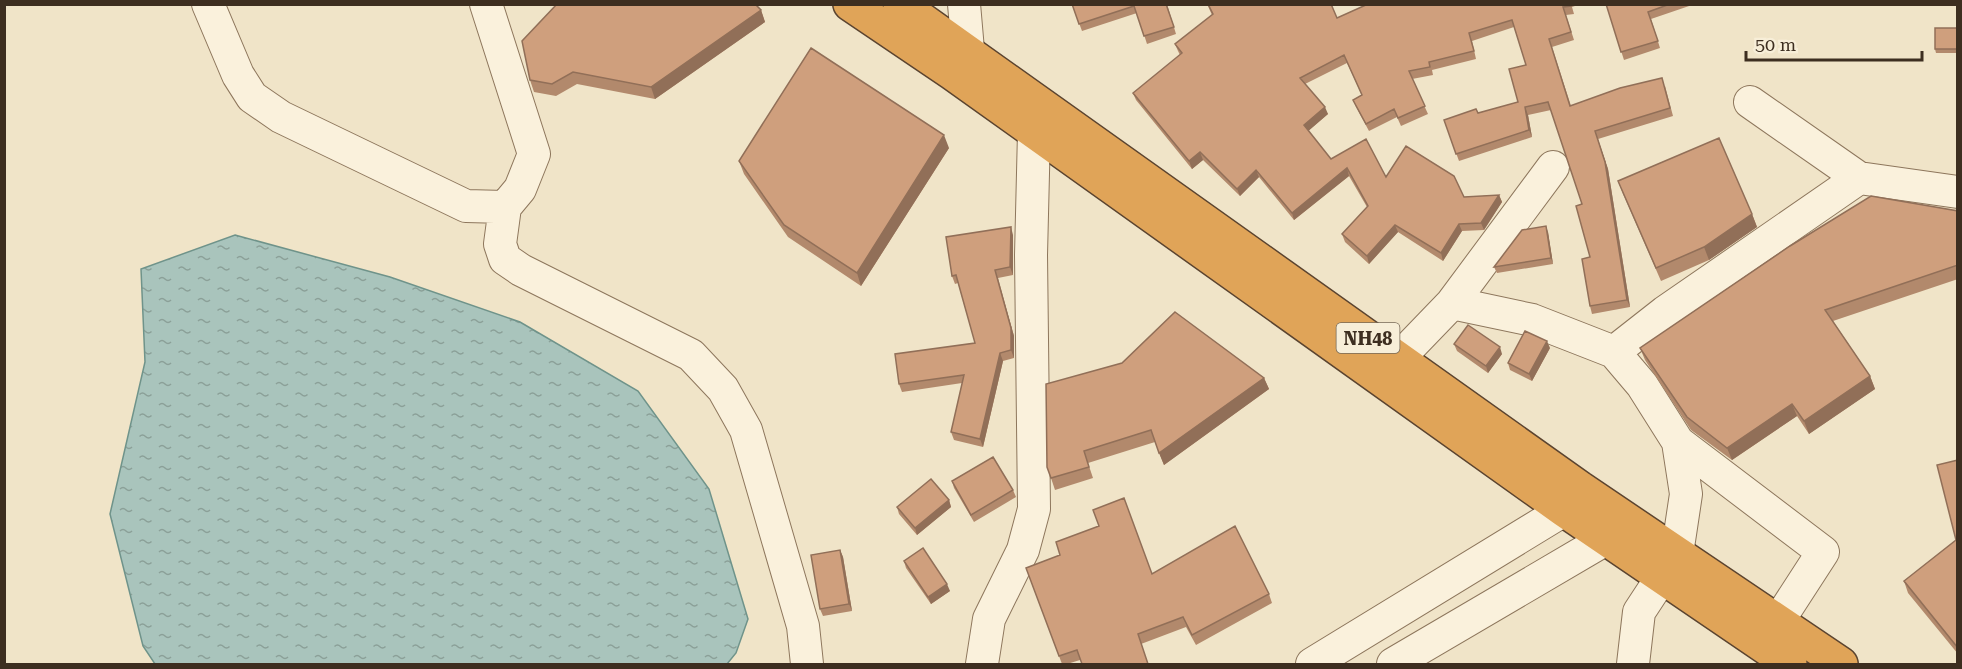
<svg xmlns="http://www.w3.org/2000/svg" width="1962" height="669" font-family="'Roboto Serif',serif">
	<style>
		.water { fill: url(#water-ripples); stroke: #6f938a; stroke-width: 1.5 }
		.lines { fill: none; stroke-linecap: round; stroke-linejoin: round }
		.minor-casing { stroke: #8d765c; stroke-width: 34 }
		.highway-casing { stroke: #5b4430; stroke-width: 36 }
		.minor { stroke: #faf1dc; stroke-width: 32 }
		.highway { stroke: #e0a458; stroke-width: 33 }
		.wall { fill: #b2896c }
		.shaded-wall { fill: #916f58 }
		.building { fill: #cf9f7d; stroke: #916f58; stroke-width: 1.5 }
		.labels { text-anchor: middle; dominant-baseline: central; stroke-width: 4.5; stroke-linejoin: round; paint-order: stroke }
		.shield { fill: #f7eed8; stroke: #756857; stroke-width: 1.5 }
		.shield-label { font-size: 18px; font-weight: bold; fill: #3d2e20 }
	</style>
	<defs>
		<pattern id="water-ripples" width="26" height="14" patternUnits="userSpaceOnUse" patternTransform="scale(1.5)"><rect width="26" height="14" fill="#a9c4bc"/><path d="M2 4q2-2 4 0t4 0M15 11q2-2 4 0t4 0" fill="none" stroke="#8ba098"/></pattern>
	</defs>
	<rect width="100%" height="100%" fill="#f0e4c8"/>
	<path class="water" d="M 235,235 L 390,277 L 520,322 L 638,391 L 709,489 L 748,619 L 736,653 L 727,664 L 155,664 L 143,646 L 110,514 L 145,362 L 141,269 Z"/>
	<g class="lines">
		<defs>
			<path id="minor" d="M 208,4 L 238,75 L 252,97 L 281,117 L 466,206 L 505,207 L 520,189 L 534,154 L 486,4
				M 954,70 L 968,50 L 964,4
				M 1750,102 L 1859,178
				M 505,207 L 500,244 L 505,259 L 521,270 L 691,355 L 723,389 L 746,430 L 803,626 L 807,664
				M 1452,303 L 1553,167
				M 1398,359 L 1452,303 L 1532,320 L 1614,352
				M 1678,442 L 1823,552 L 1777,623
				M 982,664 L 989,619 L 1023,550 L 1034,509 L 1031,255 L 1034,132
				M 1312,664 L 1564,510
				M 1393,664 L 1606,539
				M 1633,664 L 1639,612 L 1677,554 L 1686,494 L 1678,442 L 1642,385 L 1614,352 L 1665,312 L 1859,178 L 1958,192"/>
			<path id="highway" d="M 850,4 L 952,73 L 1564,510 L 1790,664
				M 900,4 L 1580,488 L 1841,664"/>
		</defs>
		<use href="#minor" class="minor-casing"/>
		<use href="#highway" class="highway-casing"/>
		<use href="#minor" class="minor"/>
		<use href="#highway" class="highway"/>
	</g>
	<path class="wall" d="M 1072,4 L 1167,4 L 1176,34 L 1147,44 L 1137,13 L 1082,31 Z
		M 1207,4 L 1331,4 L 1337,18 L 1368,4 L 1581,4 L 1572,7 L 1574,14 L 1566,15 L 1574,40 L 1552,47 L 1571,106 L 1665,86 L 1673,116 L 1598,139 L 1608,169 L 1630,307 L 1592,314 L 1590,306 L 1590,257 L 1582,204 L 1551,110 L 1528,115 L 1532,137 L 1459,161 L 1444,120 L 1478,113 L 1518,102 L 1526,65 L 1514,27 L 1472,41 L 1476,59 L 1432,70 L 1433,75 L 1412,79 L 1428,114 L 1401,126 L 1397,117 L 1369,131 L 1356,107 L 1353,100 L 1362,95 L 1347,63 L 1305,84 L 1328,114 L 1308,131 L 1331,159 L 1386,177 L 1464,197 L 1499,195 L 1502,202 L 1484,230 L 1462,231 L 1443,261 L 1398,232 L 1369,264 L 1345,242 L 1342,234 L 1367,207 L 1349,176 L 1294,220 L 1259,177 L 1240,196 L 1203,160 L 1192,169 L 1136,100 L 1133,93 L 1180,55 L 1178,51 L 1175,44 L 1212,15 Z
		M 1606,4 L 1695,4 L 1651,19 L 1660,48 L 1624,60 Z
		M 761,10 L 765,22 L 655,99 L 577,84 L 556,96 L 534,92 L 530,80 Z
		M 1958,28 L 1958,53 L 1936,53 L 1935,49 Z
		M 949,148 L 861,286 L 788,237 L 744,174 L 739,161 Z
		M 1618,181 L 1752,214 L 1757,227 L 1709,260 L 1661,281 L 1623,194 Z
		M 1958,211 L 1958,279 L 1833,321 L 1870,376 L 1875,389 L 1809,434 L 1797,416 L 1732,460 L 1691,430 L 1645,360 L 1640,348 Z
		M 1548,232 L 1553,264 L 1497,273 L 1494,267 Z
		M 1013,235 L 1013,275 L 998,278 L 1014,336 L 1014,358 L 1003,361 L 983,447 L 954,440 L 951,432 L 962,383 L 902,392 L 899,384 L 975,343 L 958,283 L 955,284 L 952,276 Z
		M 1454,344 L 1502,354 L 1488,373 L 1457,351 Z
		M 1550,348 L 1532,381 L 1510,370 L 1508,363 Z
		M 1264,378 L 1269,389 L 1164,465 L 1155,442 L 1088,463 L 1093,478 L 1055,490 L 1051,478 L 1046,384 Z
		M 1958,460 L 1958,654 L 1908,593 L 1904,581 L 1956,540 Z
		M 952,481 L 1013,490 L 1016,497 L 974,522 L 954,488 Z
		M 949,500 L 951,507 L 917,535 L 899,514 L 897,507 Z
		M 1099,526 L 1152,574 L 1269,594 L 1272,603 L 1196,645 L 1186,627 L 1141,644 L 1080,660 L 1067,664 L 1062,664 L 1026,568 L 1060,555 Z
		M 840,550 L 843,557 L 852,611 L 823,616 L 820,609 Z
		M 904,561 L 950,591 L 931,604 L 906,568 Z"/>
	<path class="shaded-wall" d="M 761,10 L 765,22 L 655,99 L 651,87 Z
		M 1325,107 L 1328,114 L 1306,133 L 1304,125 Z
		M 1525,107 L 1528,115 L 1532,137 L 1529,130 Z
		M 1595,131 L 1608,169 L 1630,307 L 1627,300 Z
		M 944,135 L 949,148 L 861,286 L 857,273 Z
		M 1200,152 L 1203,160 L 1192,169 L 1189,161 Z
		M 1347,168 L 1349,176 L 1294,220 L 1292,213 Z
		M 1256,170 L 1259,177 L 1240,196 L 1237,189 Z
		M 1499,195 L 1502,202 L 1484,230 L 1481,223 Z
		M 1752,214 L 1757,227 L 1709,260 L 1704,247 Z
		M 1459,224 L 1462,231 L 1443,261 L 1441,253 Z
		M 1395,225 L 1398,232 L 1369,264 L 1367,256 Z
		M 1546,226 L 1548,232 L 1553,264 L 1551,258 Z
		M 1011,227 L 1013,235 L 1013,275 L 1010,267 Z
		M 995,270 L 1014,336 L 1014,358 L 1011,350 Z
		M 1547,341 L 1550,348 L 1532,381 L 1529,374 Z
		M 1500,347 L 1502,354 L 1488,373 L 1486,366 Z
		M 1000,353 L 1003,361 L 983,447 L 980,439 Z
		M 1870,376 L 1875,389 L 1809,434 L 1804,421 Z
		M 1264,378 L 1269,389 L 1164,465 L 1159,453 Z
		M 1792,404 L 1797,416 L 1732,460 L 1727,448 Z
		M 949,500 L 951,507 L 917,535 L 915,528 Z
		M 840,550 L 843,557 L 852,611 L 849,604 Z
		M 947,584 L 950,591 L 931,604 L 928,597 Z"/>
	<path class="building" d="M 557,4 L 755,4 L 761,10 L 651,87 L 573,72 L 552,84 L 530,80 L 522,41 Z
		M 1072,4 L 1166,4 L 1174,27 L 1144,36 L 1134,6 L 1079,24 Z
		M 1208,4 L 1331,4 L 1337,18 L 1368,4 L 1571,4 L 1571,6 L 1563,7 L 1571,32 L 1549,39 L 1570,106 L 1620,88 L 1662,78 L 1670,108 L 1595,131 L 1605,162 L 1627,300 L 1590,306 L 1582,259 L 1590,257 L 1576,206 L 1582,204 L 1548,102 L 1525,107 L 1529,130 L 1456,154 L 1444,120 L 1476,109 L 1478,113 L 1518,102 L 1509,69 L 1526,65 L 1512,20 L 1469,33 L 1474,51 L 1429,62 L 1430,67 L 1409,71 L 1425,106 L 1398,118 L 1394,109 L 1366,124 L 1353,100 L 1362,95 L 1344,55 L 1300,78 L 1325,107 L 1304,125 L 1331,159 L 1366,139 L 1386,177 L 1406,146 L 1454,176 L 1464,197 L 1499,195 L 1481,223 L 1459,224 L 1441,253 L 1395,225 L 1367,256 L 1342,234 L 1368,206 L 1347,168 L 1292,213 L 1256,170 L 1237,189 L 1200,152 L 1189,161 L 1133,93 L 1182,53 L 1175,44 L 1213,14 Z
		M 1606,4 L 1670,4 L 1648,12 L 1658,41 L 1621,52 Z
		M 1935,28 L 1958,28 L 1958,49 L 1935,49 Z
		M 811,48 L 944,135 L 857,273 L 784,225 L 739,161 Z
		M 1719,138 L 1752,214 L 1704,247 L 1656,268 L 1618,181 Z
		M 1871,196 L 1958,211 L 1958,265 L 1825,310 L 1870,376 L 1804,421 L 1792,404 L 1727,448 L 1687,417 L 1640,348 L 1790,246 Z
		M 1546,226 L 1551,258 L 1494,267 L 1522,230 Z
		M 1011,227 L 1010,267 L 995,270 L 1011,328 L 1011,350 L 1000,353 L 980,439 L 951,432 L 964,375 L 899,384 L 895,354 L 975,343 L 956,275 L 952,276 L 946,237 Z
		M 1175,312 L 1264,378 L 1159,453 L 1151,430 L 1084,451 L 1089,467 L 1051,478 L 1047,467 L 1046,384 L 1122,363 Z
		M 1468,325 L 1500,347 L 1486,366 L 1454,344 Z
		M 1525,331 L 1547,341 L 1529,374 L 1508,363 Z
		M 993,457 L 1013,490 L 971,515 L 952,481 Z
		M 1958,460 L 1958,648 L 1904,581 L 1956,540 L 1937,465 Z
		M 931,479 L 949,500 L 915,528 L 897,507 Z
		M 1124,498 L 1152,574 L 1235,526 L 1269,594 L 1192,635 L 1183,617 L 1138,634 L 1148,664 L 1082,664 L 1077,650 L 1059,656 L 1026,568 L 1060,555 L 1056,542 L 1099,526 L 1093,510 Z
		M 923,548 L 947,584 L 928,597 L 904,561 Z
		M 840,550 L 849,604 L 820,609 L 811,555 Z"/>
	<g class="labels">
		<rect class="shield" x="1336.5" y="323" width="63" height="30" rx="4.5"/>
		<g class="shield-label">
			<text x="1368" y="338">NH48</text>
		</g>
	</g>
	<rect width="1962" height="669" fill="none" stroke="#3d2e20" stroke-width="12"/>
	<path d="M1746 51v9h176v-9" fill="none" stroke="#3d2e20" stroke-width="3"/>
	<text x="1755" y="51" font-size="18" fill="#3d2e20" stroke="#f7eed8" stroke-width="4.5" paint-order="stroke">50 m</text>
</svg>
